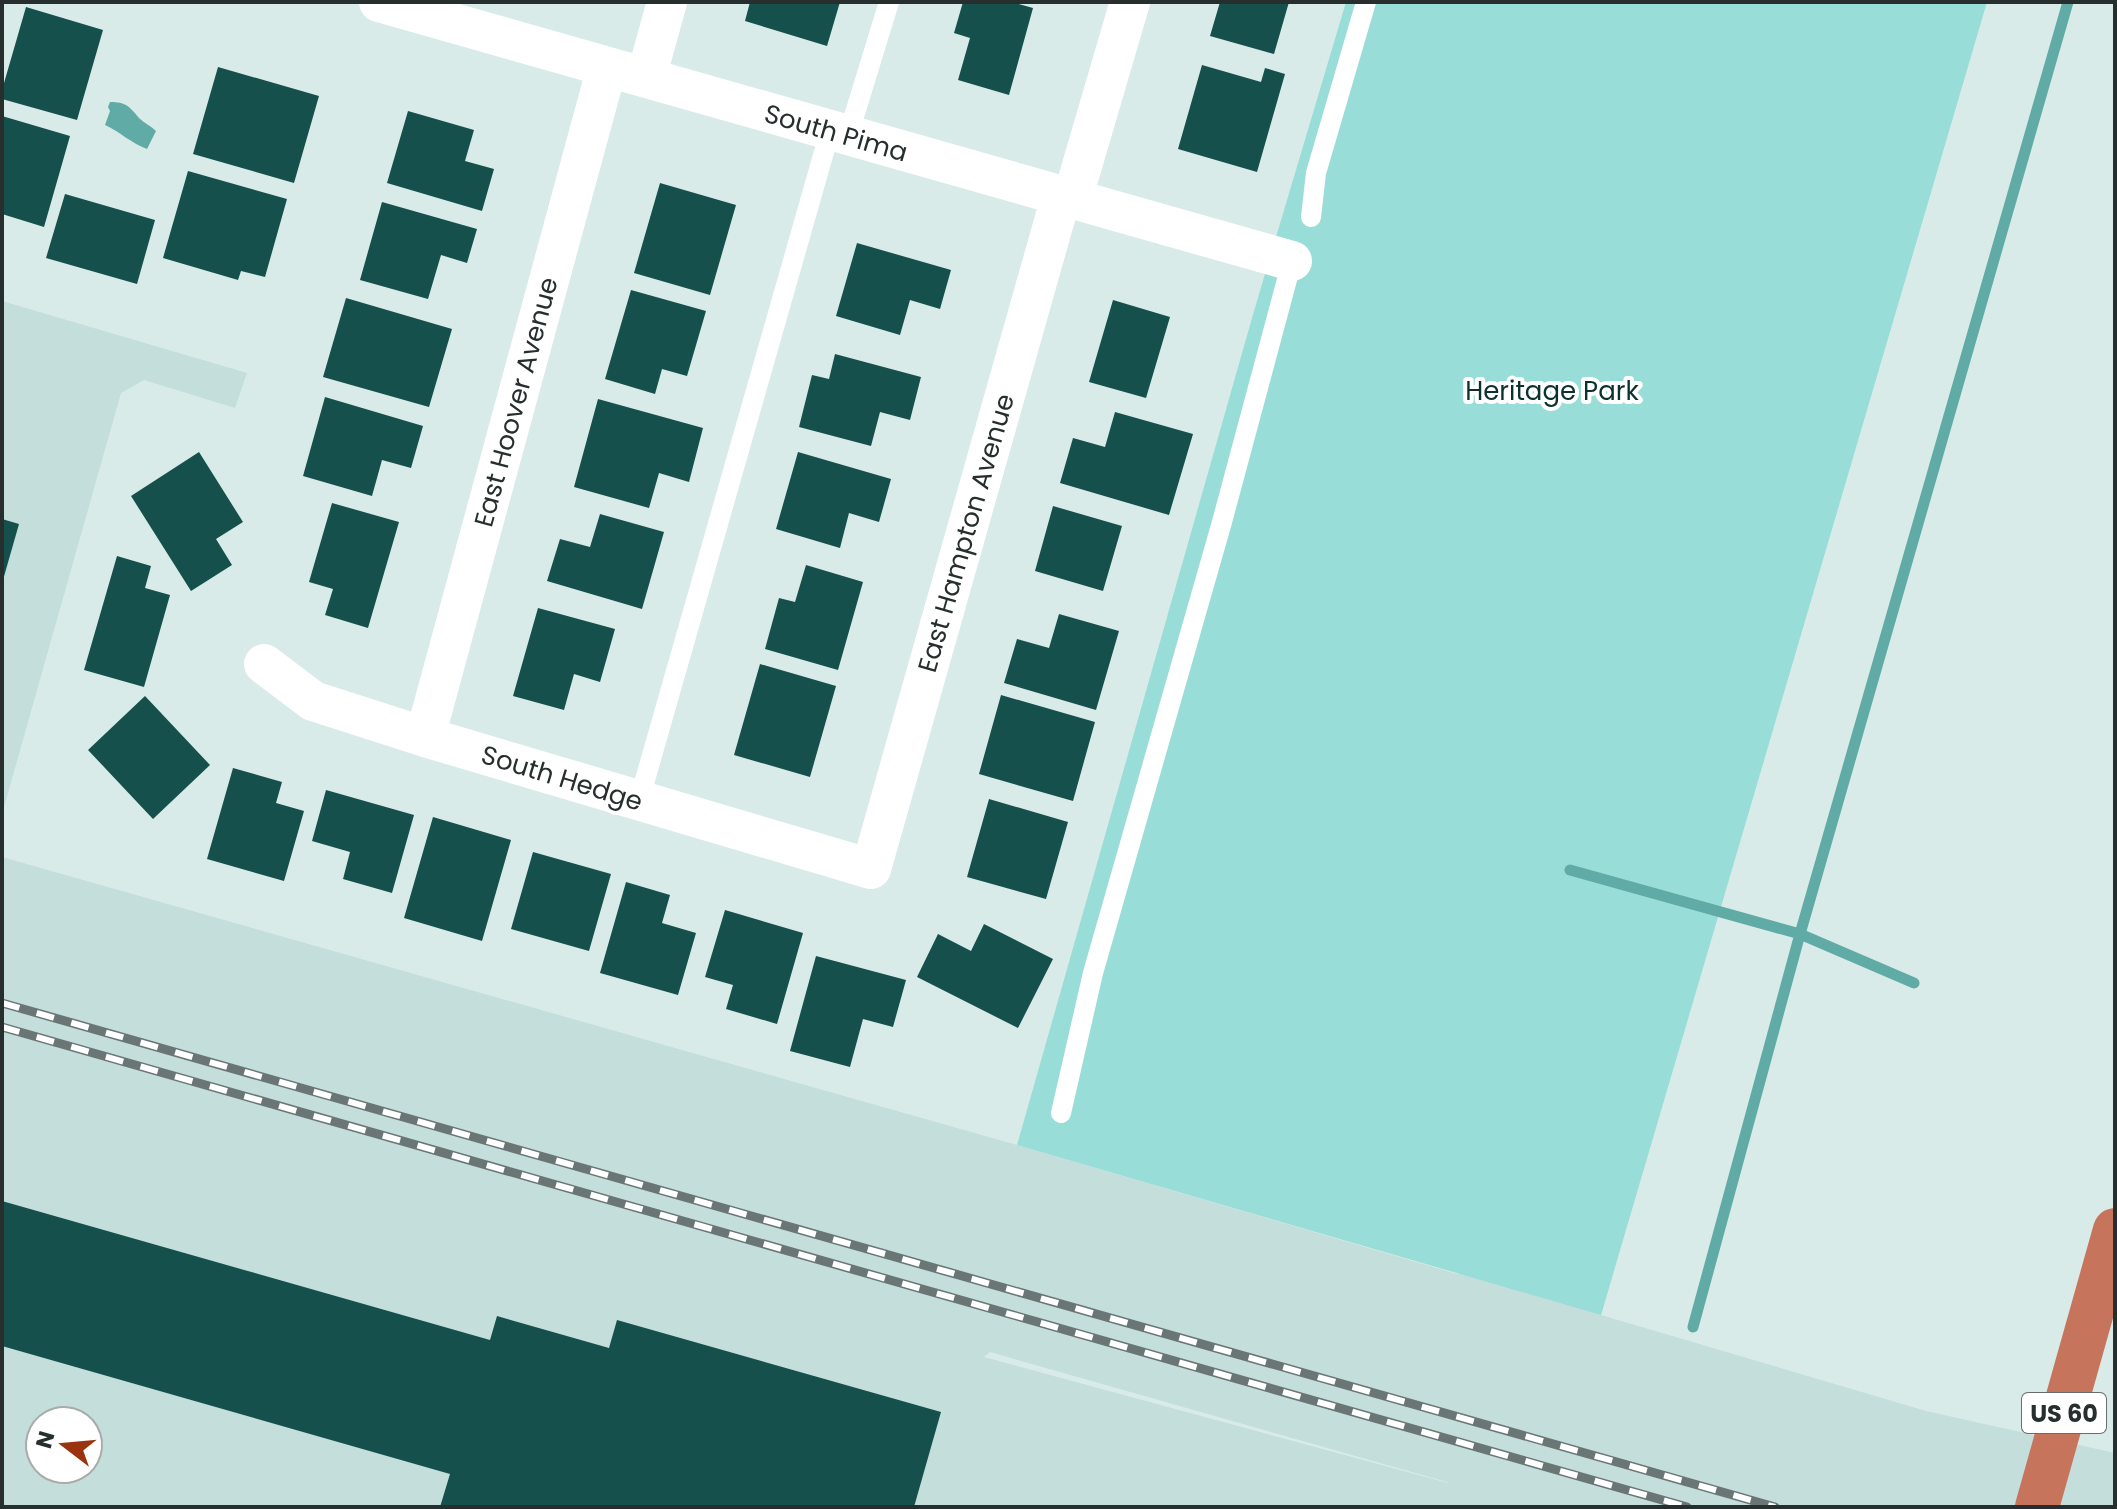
<svg xmlns="http://www.w3.org/2000/svg" width="2117" height="1509" font-family="Poppins,sans-serif">
	<style>
		.built { fill: #c3dedb; fill-rule: evenodd }
		.green { fill: #99ddd8 }
		.water { fill: #61aba6 }
		.lines { fill: none; stroke-linecap: round; stroke-linejoin: round }
		.stream { stroke: #61aba6; stroke-width: 11 }
		.building { fill: #15504d }
		.lane { stroke: #fff; stroke-width: 20 }
		.street { stroke: #fff; stroke-width: 40 }
		.highway { stroke: #c6745b; stroke-width: 44 }
		.rail-casing { stroke: #6a7575; stroke-width: 9 }
		.rail { stroke: #fff; stroke-width: 6; stroke-dasharray: 18; stroke-linecap: butt }
		.labels { text-anchor: middle; dominant-baseline: central; stroke-width: 8; stroke-linejoin: round; paint-order: stroke }
		.shield { fill: #fff; stroke: #686d6d; stroke-width: 2 }
		.shield-label { font-size: 24px; font-weight: bold; fill: #272e2e }
		.street-label { font-size: 26px; fill: #272e2e; stroke: #fff }
		.park-label { font-size: 26px; fill: #0c312f; stroke: #fff }
	</style>
	<rect width="100%" height="100%" fill="#d8ebe9"/>
	<path class="built" d="M 2,301 L 247,373 L 235,408 L 144,380 L 121,393 L 2,814 Z
		M 2,857 L 1017,1145 L 1457,1274 L 1629,1217 L 1601,1315 L 1926,1411 L 2115,1453 L 2115,1507 L 2,1507 ZM 990,1352 L 1447,1482 L 1448,1483 L 984,1357 ZM 40,1421 L 88,1421 L 88,1469 L 40,1469 Z"/>
	<path class="green" d="M 1346,2 L 1987,2 L 1601,1315 L 1017,1145 L 1254,311 Z"/>
	<path class="water" d="M 110,102 C 126,102 129,106 139,118 C 144,123 151,126 156,131 L 147,149 C 131,143 120,132 105,125 L 110,111 L 108,107 Z"/>
	<g class="lines">
		<path class="stream" d="M 1570,870 L 1800,934 L 1914,983
			M 1693,1327 L 1800,934 L 2068,2"/>
	</g>
	<path class="building" d="M 750,2 L 840,2 L 827,46 L 745,21 Z
		M 963,2 L 1012,2 L 1033,8 L 1009,95 L 958,80 L 970,38 L 954,33 Z
		M 1220,2 L 1289,2 L 1274,54 L 1210,36 Z
		M 26,7 L 103,30 L 77,120 L 2,99 L 2,90 Z
		M 1202,65 L 1261,82 L 1265,68 L 1285,74 L 1257,172 L 1178,149 Z
		M 218,67 L 319,96 L 294,183 L 193,154 Z
		M 408,111 L 474,130 L 465,161 L 494,169 L 482,211 L 387,183 Z
		M 2,116 L 70,136 L 44,227 L 2,214 Z
		M 188,171 L 287,199 L 265,277 L 241,271 L 238,280 L 163,258 Z
		M 660,183 L 736,205 L 710,295 L 634,273 Z
		M 65,194 L 155,220 L 137,284 L 46,258 Z
		M 382,202 L 477,229 L 467,263 L 441,255 L 428,299 L 360,280 Z
		M 857,243 L 951,270 L 940,309 L 910,300 L 900,335 L 836,316 Z
		M 631,290 L 706,311 L 687,376 L 662,369 L 655,394 L 605,379 Z
		M 346,298 L 452,329 L 429,407 L 323,377 Z
		M 1113,300 L 1170,317 L 1146,398 L 1089,382 Z
		M 835,354 L 921,377 L 910,420 L 880,412 L 871,446 L 799,427 L 812,375 L 829,379 Z
		M 325,397 L 423,426 L 411,468 L 382,460 L 372,496 L 303,476 Z
		M 598,399 L 703,428 L 689,482 L 659,473 L 649,508 L 574,487 Z
		M 1115,412 L 1193,434 L 1169,515 L 1060,483 L 1073,438 L 1105,447 Z
		M 199,452 L 243,522 L 216,539 L 232,565 L 191,591 L 131,496 Z
		M 798,452 L 891,479 L 879,522 L 849,513 L 840,548 L 776,529 Z
		M 332,503 L 399,522 L 368,628 L 325,615 L 333,589 L 309,582 Z
		M 1053,506 L 1122,526 L 1103,591 L 1035,571 Z
		M 600,514 L 664,532 L 642,609 L 547,581 L 560,539 L 590,547 Z
		M 2,519 L 19,524 L 3,580 L 2,580 Z
		M 117,556 L 151,566 L 145,588 L 170,595 L 144,687 L 84,670 Z
		M 806,565 L 863,582 L 838,670 L 765,649 L 779,598 L 795,602 Z
		M 538,608 L 615,629 L 600,682 L 574,674 L 564,710 L 513,696 Z
		M 1059,614 L 1119,631 L 1096,710 L 1004,683 L 1017,639 L 1049,648 Z
		M 760,664 L 836,686 L 810,777 L 734,755 Z
		M 1001,695 L 1095,722 L 1073,801 L 979,774 Z
		M 145,696 L 210,765 L 153,819 L 88,750 Z
		M 233,768 L 282,782 L 276,803 L 304,811 L 284,881 L 207,859 Z
		M 326,790 L 414,815 L 392,893 L 343,879 L 350,852 L 312,841 Z
		M 989,799 L 1068,822 L 1046,899 L 967,877 Z
		M 433,817 L 511,840 L 482,941 L 404,918 Z
		M 533,852 L 611,874 L 589,951 L 511,929 Z
		M 626,882 L 670,895 L 662,923 L 696,933 L 678,995 L 600,973 Z
		M 725,910 L 803,933 L 777,1024 L 726,1009 L 733,985 L 705,977 Z
		M 984,924 L 1053,959 L 1018,1028 L 917,977 L 938,934 L 971,951 Z
		M 816,956 L 906,980 L 893,1027 L 863,1019 L 850,1067 L 790,1051 Z
		M 2,1201 L 490,1340 L 497,1316 L 609,1348 L 617,1320 L 941,1412 L 914,1507 L 440,1507 L 450,1474 L 2,1346 Z"/>
	<g class="lines">
		<path class="lane" d="M 848,136 L 889,2
			M 1311,217 L 1316,173 L 1366,2
			M 639,801 L 830,131
			M 1061,1113 L 1093,973 L 1222,522 L 1292,261"/>
		<path class="street" d="M 379,2 L 1292,261
			M 646,78 L 667,2
			M 1072,200 L 1130,2
			M 264,664 L 313,701 L 425,737 L 871,869 L 1061,197
			M 425,737 L 607,67"/>
		<path class="highway" d="M 2037,1507 L 2115,1230"/>
		<defs>
			<path id="rail" d="M 2,1003 L 1775,1507
				M 2,1027 L 1687,1507"/>
		</defs>
		<use href="#rail" class="rail-casing"/>
		<use href="#rail" class="rail"/>
	</g>
	<g class="labels">
		<rect class="shield" x="2022" y="1393" width="84" height="40" rx="6"/>
		<g class="shield-label">
			<text x="2064" y="1413">US 60</text>
		</g>
		<g class="street-label">
			<text transform="translate(836 133) rotate(16)">South Pima</text>
			<text transform="translate(516 402) rotate(-75)">East Hoover Avenue</text>
			<text transform="translate(966 533) rotate(-74)">East Hampton Avenue</text>
			<text transform="translate(562 778) rotate(17)">South Hedge</text>
		</g>
		<g class="park-label">
			<text x="1552" y="391">Heritage Park</text>
		</g>
	</g>
	<rect width="2117" height="1509" fill="none" stroke="#272e2e" stroke-width="8"/>
	<g transform="translate(64 1445) rotate(286)"><circle r="38" fill="#ffffff" stroke="#a9abab" stroke-width="2"/>
	<path d="M0-6L14 30L0 20L-14 30Z" fill="#9a340f"/>
	<text y="-12" font-size="22" font-weight="bold" text-anchor="middle" fill="#272e2e">N</text>
	</g>
</svg>
